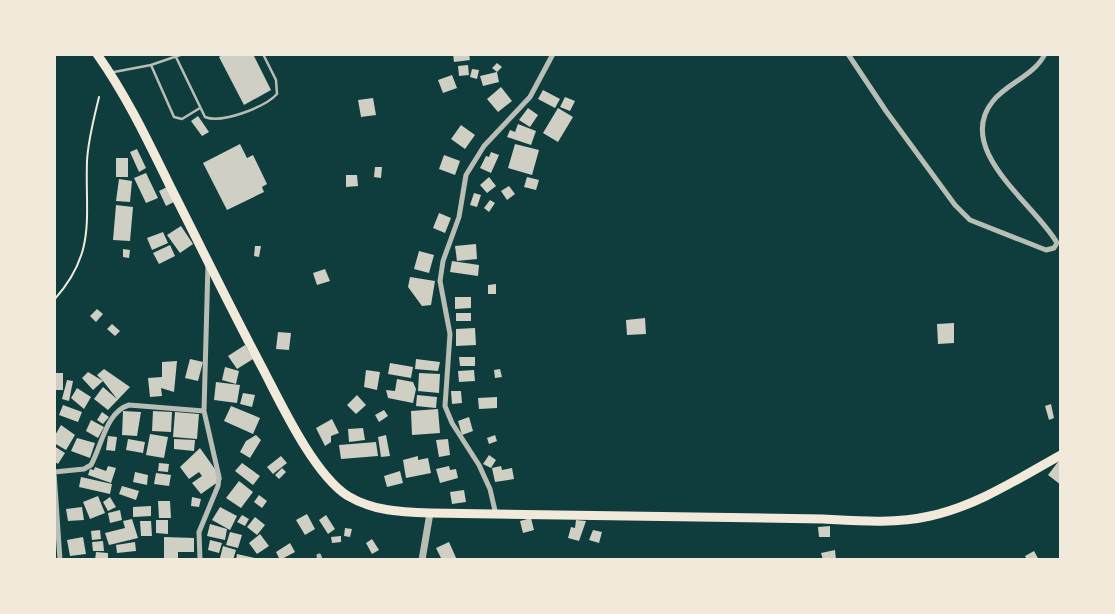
<svg xmlns="http://www.w3.org/2000/svg" width="1115" height="614" font-family="'Source Serif 4',serif">
	<style>
		.building { fill: #cfcfc3 }
		.lines { fill: none; stroke-linecap: round; stroke-linejoin: round }
		.path { stroke: #f1e9da; stroke-width: 2 }
		.service { stroke: #b8beb3; stroke-width: 2.5 }
		.minor { stroke: #b8beb3; stroke-width: 5 }
		.tertiary { stroke: #b8beb3; stroke-width: 7 }
		.primary { stroke: #f1e9da; stroke-width: 9 }
	</style>
	<rect width="100%" height="100%" fill="#0f3d3e"/>
	<path class="building" d="M 223,54 L 253,54 L 271,90 L 244,105 L 219,57 Z
		M 453,54 L 469,54 L 470,60 L 454,62 Z
		M 497,63 L 502,67 L 497,72 L 492,68 Z
		M 468,65 L 469,75 L 459,76 L 458,66 Z
		M 472,69 L 479,70 L 477,79 L 470,77 Z
		M 497,72 L 499,82 L 483,86 L 480,76 Z
		M 452,75 L 457,88 L 443,93 L 438,80 Z
		M 501,87 L 512,101 L 498,112 L 487,99 Z
		M 543,90 L 560,99 L 555,108 L 538,99 Z
		M 565,97 L 575,101 L 570,111 L 560,107 Z
		M 373,98 L 376,115 L 361,117 L 358,100 Z
		M 528,108 L 538,115 L 530,127 L 519,120 Z
		M 558,108 L 573,117 L 558,142 L 543,133 Z
		M 198,116 L 209,132 L 202,136 L 191,121 Z
		M 518,124 L 536,131 L 531,145 L 507,137 L 510,130 L 515,132 Z
		M 461,125 L 475,135 L 465,149 L 451,139 Z
		M 240,144 L 247,158 L 253,155 L 267,184 L 262,187 L 264,192 L 227,210 L 203,163 Z
		M 515,144 L 539,150 L 532,175 L 508,168 Z
		M 137,149 L 146,168 L 139,172 L 130,152 Z
		M 491,152 L 499,155 L 491,173 L 480,168 L 486,156 L 489,157 Z
		M 444,155 L 460,161 L 455,175 L 439,169 Z
		M 116,158 L 128,158 L 128,177 L 116,177 Z
		M 375,167 L 382,167 L 381,178 L 374,177 Z
		M 146,173 L 158,198 L 146,203 L 134,178 Z
		M 346,175 L 357,175 L 358,186 L 346,187 Z
		M 489,177 L 496,186 L 487,193 L 480,185 Z
		M 527,177 L 539,180 L 536,190 L 524,187 Z
		M 119,179 L 132,181 L 130,202 L 116,201 Z
		M 509,186 L 515,194 L 507,200 L 501,191 Z
		M 167,187 L 174,202 L 166,206 L 159,191 Z
		M 474,193 L 481,195 L 477,207 L 470,205 Z
		M 490,200 L 495,203 L 489,212 L 484,208 Z
		M 116,205 L 133,207 L 130,241 L 113,240 Z
		M 439,213 L 451,218 L 445,233 L 433,228 Z
		M 181,226 L 193,244 L 180,253 L 167,235 Z
		M 163,232 L 168,243 L 152,250 L 147,238 Z
		M 476,244 L 477,259 L 457,261 L 455,246 Z
		M 170,245 L 175,256 L 159,264 L 153,253 Z
		M 255,246 L 261,246 L 259,257 L 254,256 Z
		M 123,249 L 130,250 L 129,258 L 123,257 Z
		M 419,251 L 434,255 L 429,273 L 414,269 Z
		M 452,261 L 479,265 L 478,276 L 450,272 Z
		M 325,269 L 330,281 L 317,285 L 313,273 Z
		M 410,277 L 435,281 L 431,305 L 422,306 L 408,287 Z
		M 496,284 L 496,294 L 488,294 L 488,285 Z
		M 455,297 L 471,297 L 471,308 L 455,309 Z
		M 97,309 L 103,314 L 96,322 L 90,316 Z
		M 456,313 L 471,313 L 471,321 L 456,321 Z
		M 645,318 L 646,334 L 627,335 L 626,320 Z
		M 954,323 L 954,343 L 938,344 L 937,324 Z
		M 112,324 L 120,331 L 115,336 L 107,329 Z
		M 475,328 L 476,345 L 456,346 L 456,329 Z
		M 278,332 L 291,333 L 289,350 L 276,349 Z
		M 245,345 L 253,359 L 237,369 L 228,356 Z
		M 459,357 L 475,357 L 475,366 L 460,366 Z
		M 190,359 L 203,362 L 198,381 L 185,378 Z
		M 416,359 L 440,362 L 438,371 L 415,369 Z
		M 177,361 L 174,392 L 161,388 L 162,396 L 150,397 L 148,378 L 162,377 L 162,362 Z
		M 390,363 L 413,367 L 411,378 L 388,374 Z
		M 225,367 L 239,371 L 236,384 L 222,380 Z
		M 104,369 L 130,387 L 108,410 L 94,399 L 103,387 L 117,399 L 103,381 L 93,390 L 82,378 L 88,372 L 103,381 L 97,375 Z
		M 500,369 L 502,377 L 495,378 L 494,370 Z
		M 366,370 L 380,372 L 377,390 L 364,387 Z
		M 474,370 L 475,381 L 459,382 L 458,371 Z
		M 54,373 L 63,373 L 63,390 L 54,390 Z
		M 419,373 L 440,374 L 439,393 L 418,391 Z
		M 397,379 L 413,382 L 416,389 L 413,403 L 388,398 L 386,390 L 395,391 Z
		M 67,380 L 73,381 L 69,401 L 62,399 Z
		M 216,382 L 240,385 L 237,403 L 214,400 Z
		M 77,388 L 91,397 L 84,409 L 71,398 Z
		M 451,391 L 461,391 L 462,403 L 452,404 Z
		M 243,393 L 255,395 L 252,407 L 240,404 Z
		M 357,395 L 366,405 L 356,414 L 347,405 Z
		M 417,395 L 437,397 L 436,408 L 416,406 Z
		M 497,397 L 497,408 L 479,409 L 478,398 Z
		M 1051,404 L 1054,418 L 1049,420 L 1045,406 Z
		M 63,405 L 82,412 L 78,422 L 59,415 Z
		M 231,406 L 260,418 L 253,434 L 224,421 Z
		M 438,409 L 440,433 L 412,435 L 411,411 Z
		M 384,410 L 388,416 L 379,422 L 375,415 Z
		M 123,411 L 141,412 L 137,436 L 122,435 Z
		M 153,411 L 172,412 L 171,432 L 152,431 Z
		M 102,412 L 109,417 L 103,424 L 97,420 Z
		M 175,412 L 199,414 L 197,439 L 173,437 Z
		M 469,417 L 473,431 L 462,435 L 458,421 Z
		M 332,419 L 339,433 L 331,436 L 331,442 L 325,446 L 316,428 Z
		M 91,420 L 104,427 L 98,438 L 86,431 Z
		M 61,425 L 75,435 L 66,450 L 54,443 L 54,437 Z
		M 363,428 L 365,440 L 349,442 L 348,429 Z
		M 150,434 L 168,437 L 164,458 L 146,455 Z
		M 256,435 L 261,440 L 250,458 L 240,452 L 246,441 Z
		M 386,435 L 390,456 L 381,457 L 378,437 Z
		M 495,435 L 497,441 L 489,444 L 487,438 Z
		M 108,436 L 117,437 L 115,451 L 106,450 Z
		M 77,438 L 95,443 L 90,458 L 71,451 Z
		M 128,439 L 145,442 L 143,453 L 126,450 Z
		M 174,439 L 195,440 L 194,451 L 174,449 Z
		M 448,439 L 450,455 L 439,457 L 436,440 Z
		M 376,442 L 378,456 L 341,459 L 339,445 Z
		M 54,446 L 65,453 L 58,464 L 54,461 Z
		M 200,448 L 222,479 L 201,494 L 192,483 L 202,476 L 199,472 L 189,479 L 180,467 Z
		M 489,455 L 496,460 L 491,468 L 483,464 Z
		M 281,456 L 287,463 L 273,474 L 267,467 Z
		M 418,456 L 418,460 L 428,458 L 431,473 L 406,478 L 403,460 Z
		M 1061,458 L 1061,485 L 1048,475 Z
		M 159,463 L 169,464 L 168,472 L 158,471 Z
		M 242,463 L 260,476 L 253,485 L 235,471 Z
		M 108,466 L 116,468 L 111,483 L 88,475 L 90,469 L 94,470 L 95,467 L 106,471 Z
		M 449,466 L 450,470 L 456,469 L 458,478 L 440,483 L 436,469 Z
		M 501,466 L 502,470 L 512,468 L 514,479 L 495,482 L 492,468 Z
		M 282,468 L 286,472 L 279,479 L 275,475 Z
		M 400,471 L 403,483 L 387,487 L 384,476 Z
		M 135,472 L 148,475 L 147,485 L 133,482 Z
		M 156,473 L 171,475 L 169,486 L 154,484 Z
		M 81,477 L 112,484 L 110,494 L 79,487 Z
		M 239,481 L 253,492 L 241,508 L 226,498 Z
		M 122,486 L 139,491 L 136,500 L 119,494 Z
		M 464,490 L 466,502 L 452,504 L 450,492 Z
		M 259,495 L 267,501 L 262,508 L 254,502 Z
		M 98,496 L 105,513 L 90,519 L 83,502 Z
		M 110,497 L 116,507 L 108,511 L 103,502 Z
		M 192,497 L 201,499 L 199,507 L 191,506 Z
		M 158,501 L 170,501 L 171,518 L 159,518 Z
		M 151,506 L 151,516 L 133,517 L 133,507 Z
		M 82,507 L 84,520 L 68,521 L 66,509 Z
		M 220,507 L 237,516 L 230,530 L 212,520 Z
		M 120,510 L 122,520 L 110,523 L 108,513 Z
		M 307,514 L 315,529 L 305,535 L 296,520 Z
		M 242,515 L 249,519 L 245,526 L 237,522 Z
		M 326,515 L 335,529 L 328,534 L 319,520 Z
		M 255,517 L 265,525 L 257,535 L 247,527 Z
		M 531,518 L 534,530 L 523,533 L 520,521 Z
		M 132,519 L 138,538 L 109,545 L 105,533 L 125,528 L 123,521 Z
		M 156,520 L 168,520 L 168,534 L 156,533 Z
		M 576,520 L 586,521 L 579,541 L 568,538 L 571,527 L 575,528 Z
		M 140,521 L 151,521 L 152,536 L 141,536 Z
		M 210,524 L 227,529 L 225,540 L 207,536 Z
		M 830,526 L 830,537 L 819,537 L 818,527 Z
		M 345,528 L 352,529 L 350,537 L 344,536 Z
		M 100,530 L 101,539 L 92,540 L 91,531 Z
		M 593,530 L 602,532 L 599,543 L 589,540 Z
		M 230,532 L 242,535 L 238,548 L 226,545 Z
		M 260,534 L 269,546 L 257,554 L 249,543 Z
		M 341,536 L 341,542 L 332,543 L 331,537 Z
		M 83,537 L 86,554 L 70,556 L 67,540 Z
		M 164,537 L 194,538 L 194,552 L 178,552 L 178,560 L 164,559 Z
		M 372,539 L 379,550 L 372,554 L 366,543 Z
		M 210,540 L 222,543 L 219,553 L 208,550 Z
		M 103,541 L 104,551 L 93,551 L 92,542 Z
		M 135,542 L 136,551 L 117,553 L 116,545 Z
		M 449,542 L 457,560 L 442,560 L 436,548 Z
		M 290,543 L 295,552 L 280,560 L 276,552 Z
		M 223,546 L 236,550 L 233,560 L 220,558 Z
		M 835,550 L 836,560 L 823,560 L 821,553 Z
		M 1034,551 L 1039,560 L 1027,560 L 1025,556 Z
		M 96,552 L 108,553 L 108,560 L 95,560 Z
		M 237,554 L 259,559 L 259,560 L 236,560 Z"/>
	<g class="lines">
		<path class="path" d="M 54,300 C 97,252 85,218 87,161 C 88,140 94,118 99,97"/>
		<path class="service" d="M 176,57 L 205,117 C 222,124 265,107 277,94 L 276,80 L 263,54
			M 151,65 L 174,117 L 182,119 L 200,108
			M 114,72 L 151,65 L 183,54"/>
		<path class="minor" d="M 848,54 L 886,111 L 955,205 L 970,220 L 1046,250 L 1054,248 L 1057,243 C 1036,205 953,150 993,101 C 1007,83 1034,76 1045,54
			M 54,472 L 84,469 L 91,465 C 102,445 106,412 129,405 L 204,411
			M 54,472 L 60,560
			M 496,515 L 490,489 L 479,465 L 452,423 L 445,406 L 450,334 L 440,281 L 443,261 L 459,217 L 466,175 L 484,146 L 530,97 L 553,54
			M 319,556 L 320,560
			M 200,560 L 199,532 L 218,486 L 219,477 L 204,411 L 208,264"/>
		<path class="tertiary" d="M 422,560 L 430,513"/>
		<path class="primary" d="M 97,54 C 126,95 147,139 169,184 C 201,247 232,311 265,373 C 283,408 315,475 348,496 C 373,511 401,512 430,513 L 823,519 C 859,521 895,524 930,516 C 977,506 1019,478 1061,455"/>
	</g>
	<rect width="1115" height="614" fill="none" stroke="#f1e9da" stroke-width="112"/>
</svg>
